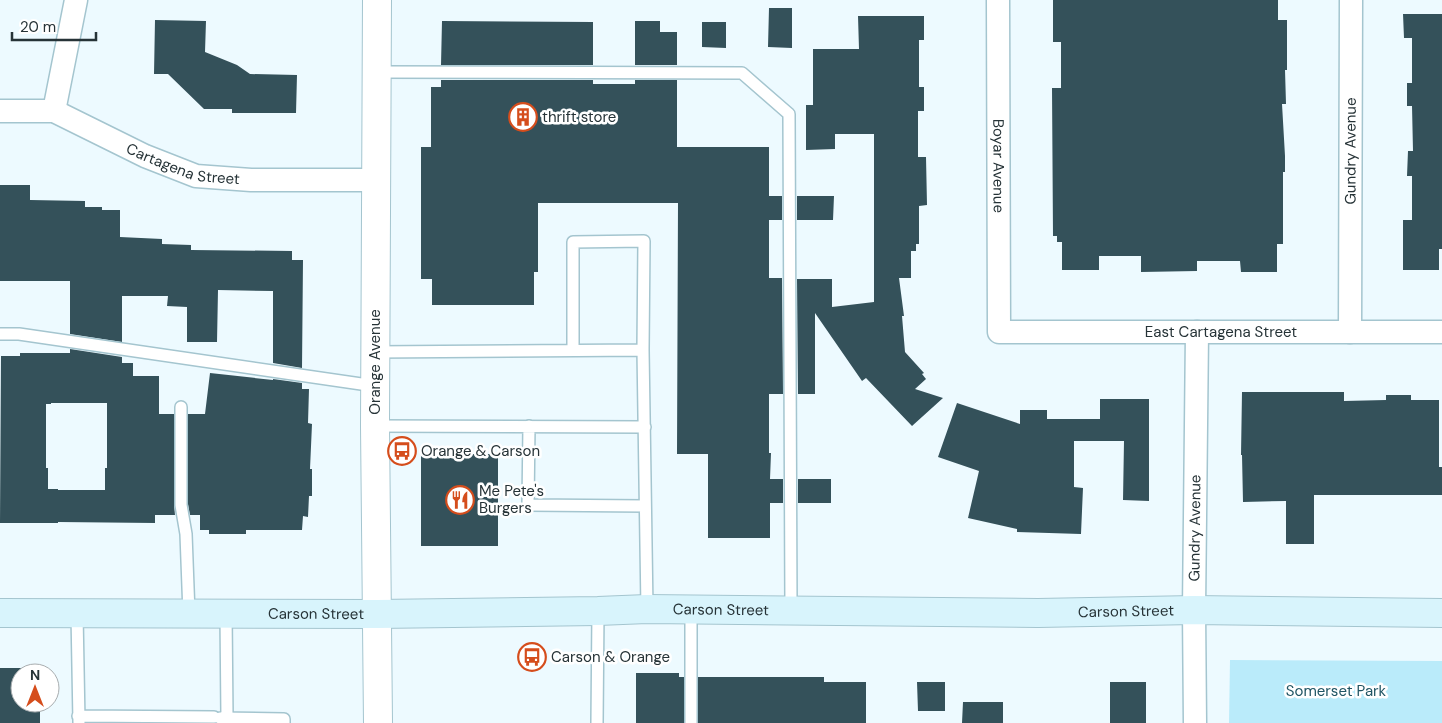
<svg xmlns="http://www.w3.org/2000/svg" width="1442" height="723" font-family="'DM Sans',sans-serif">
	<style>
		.green { fill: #baebfa }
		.building { fill: #34515a; fill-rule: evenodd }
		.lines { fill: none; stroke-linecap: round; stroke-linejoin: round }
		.service-casing { stroke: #a4c5cf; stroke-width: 14 }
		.minor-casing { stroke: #a4c5cf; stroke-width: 25 }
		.tertiary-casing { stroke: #a4c5cf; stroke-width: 30 }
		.secondary-casing { stroke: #a4c5cf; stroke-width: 30 }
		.service { stroke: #fff; stroke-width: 11 }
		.minor { stroke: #fff; stroke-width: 22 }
		.tertiary { stroke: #fff; stroke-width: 28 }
		.secondary { stroke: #d8f4fc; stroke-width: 28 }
		.labels { text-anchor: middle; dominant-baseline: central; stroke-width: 5; stroke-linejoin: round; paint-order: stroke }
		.poi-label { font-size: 15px; fill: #263337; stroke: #fff; text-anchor: start }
		.street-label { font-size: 15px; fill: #263337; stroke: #fff }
		.park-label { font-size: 15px; fill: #205564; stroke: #fff }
	</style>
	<rect width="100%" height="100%" fill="#edfaff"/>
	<path class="green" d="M 1230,660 L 1442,661 L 1442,723 L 1229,723 Z"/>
	<path class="building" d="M 1053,0 L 1278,0 L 1278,20 L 1287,20 L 1287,70 L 1285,70 L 1286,104 L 1282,104 L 1285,156 L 1285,172 L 1283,172 L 1283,244 L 1277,244 L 1277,272 L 1241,272 L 1240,261 L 1197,261 L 1197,271 L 1141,272 L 1141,256 L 1099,256 L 1099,270 L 1062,270 L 1062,242 L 1057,242 L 1057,236 L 1053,236 L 1052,88 L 1061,88 L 1061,42 L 1053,42 Z
		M 769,8 L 792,8 L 792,48 L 768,47 Z
		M 1403,14 L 1442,14 L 1442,249 L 1439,249 L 1439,270 L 1403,270 L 1403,220 L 1412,220 L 1412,176 L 1407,176 L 1408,151 L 1413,151 L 1412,106 L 1407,106 L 1407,83 L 1412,83 L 1412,38 L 1404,38 Z
		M 858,16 L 924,16 L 924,40 L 919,40 L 919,87 L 924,87 L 924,111 L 918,111 L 918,157 L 926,157 L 927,205 L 919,206 L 919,244 L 916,244 L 916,251 L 911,251 L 911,278 L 899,278 L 904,316 L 902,316 L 905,352 L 924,373 L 922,374 L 926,379 L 915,389 L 943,398 L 912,426 L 866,378 L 862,381 L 815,313 L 815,394 L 798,394 L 797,279 L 832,279 L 832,307 L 874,302 L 874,134 L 835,134 L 835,149 L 806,150 L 806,105 L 813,105 L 813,49 L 859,49 Z
		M 155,20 L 206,21 L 205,52 L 237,65 L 250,74 L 297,75 L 296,113 L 232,113 L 232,109 L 204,109 L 168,74 L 154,74 Z
		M 442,21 L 593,22 L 593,65 L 441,65 Z
		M 635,21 L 660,21 L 660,32 L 677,32 L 677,65 L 635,65 Z
		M 702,22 L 726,22 L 726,48 L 702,47 Z
		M 441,80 L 593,80 L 593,84 L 635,84 L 635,80 L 677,80 L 677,147 L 769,147 L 769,196 L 782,196 L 782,220 L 769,220 L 769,278 L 782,278 L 783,394 L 769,394 L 769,453 L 771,453 L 770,479 L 783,479 L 783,503 L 770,503 L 770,538 L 708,538 L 708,454 L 677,454 L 678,203 L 538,203 L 538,272 L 534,272 L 534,305 L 432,305 L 432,279 L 421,279 L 421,147 L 431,147 L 431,87 L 441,87 Z
		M 0,185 L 30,185 L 30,200 L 85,201 L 85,207 L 102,207 L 102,210 L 120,210 L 120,237 L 162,239 L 162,244 L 191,245 L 191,250 L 292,251 L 292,260 L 303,260 L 302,368 L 273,363 L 273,291 L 218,290 L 217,342 L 187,342 L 187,307 L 167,306 L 168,296 L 122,296 L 122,342 L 70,334 L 70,281 L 0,281 Z
		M 797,196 L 834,196 L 833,220 L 797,220 Z
		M 70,349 L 122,357 L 122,363 L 133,363 L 133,376 L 159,376 L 159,414 L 174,414 L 174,505 L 175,515 L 155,515 L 155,523 L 58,522 L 58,523 L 0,523 L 1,356 L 20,356 L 20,353 L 70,353 ZM 51,403 L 107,403 L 107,468 L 105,468 L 105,490 L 58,490 L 58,489 L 48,489 L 48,468 L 46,468 L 46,404 L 51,404 Z
		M 210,373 L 273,380 L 273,379 L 302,383 L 302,389 L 309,389 L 308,423 L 312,424 L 310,469 L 312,469 L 312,496 L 309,496 L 308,517 L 303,516 L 302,530 L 246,530 L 246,534 L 209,534 L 209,530 L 200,530 L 200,515 L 190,515 L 188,504 L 188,414 L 205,414 Z
		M 1242,392 L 1344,392 L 1344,401 L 1386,400 L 1386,395 L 1411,395 L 1411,400 L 1439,400 L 1439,467 L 1442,467 L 1442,495 L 1314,495 L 1314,544 L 1286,544 L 1286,501 L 1243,502 L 1242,455 L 1241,455 Z
		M 1100,399 L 1149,399 L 1149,501 L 1123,500 L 1124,441 L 1074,441 L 1074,487 L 1083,488 L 1081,534 L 1017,532 L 1017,529 L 968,518 L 979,471 L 938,457 L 957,403 L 1020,424 L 1020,410 L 1047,410 L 1047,419 L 1100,419 Z
		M 421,454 L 498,454 L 498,546 L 421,546 Z
		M 798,479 L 831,479 L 831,503 L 798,503 Z
		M 0,668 L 39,668 L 39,673 L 20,673 L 20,703 L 40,703 L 40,723 L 0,723 Z
		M 636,673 L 679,673 L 679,677 L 684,677 L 684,723 L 636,723 Z
		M 698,677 L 824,677 L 824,682 L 866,682 L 866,723 L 698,723 Z
		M 917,682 L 945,682 L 945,711 L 918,711 Z
		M 1110,682 L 1146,682 L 1146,723 L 1110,723 Z
		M 963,702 L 1003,702 L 1003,723 L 962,723 Z"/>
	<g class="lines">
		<defs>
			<path id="service" d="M 377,72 L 742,73 L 789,114 L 791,609
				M 0,334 L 19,334 L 375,386
				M 573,350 L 573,242 L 644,241 L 643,350
				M 375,352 L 643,350 L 647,609
				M 181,407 L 181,505 L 186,534 L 189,614
				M 375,426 L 645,427
				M 529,426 L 528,505 L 645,506
				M 691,609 L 691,723
				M 77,614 L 79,722
				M 226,614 L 227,718
				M 78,716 L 214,717
				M 220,718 L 284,719 L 284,723
				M 597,723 L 598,611"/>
			<g id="minor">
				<path id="s1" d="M 998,0 L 999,332 L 1442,332"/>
				<path id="s2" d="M 0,111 L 54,111 L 145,156 L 196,176 L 251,180 L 377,180"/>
				<path d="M 54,111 L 76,0"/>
				<path id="s3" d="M 1350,332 L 1351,0"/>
				<path id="s4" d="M 1195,723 L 1194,610 L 1197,332"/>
			</g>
			<path id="tertiary" d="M 377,0 L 375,426 L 378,723"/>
			<g id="secondary">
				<path id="s5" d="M 0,613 L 377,614 L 598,611 L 647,609 L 1038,613 L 1194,610 L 1442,613"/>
			</g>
		</defs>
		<use href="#service" class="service-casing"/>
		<use href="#minor" class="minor-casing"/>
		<use href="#tertiary" class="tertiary-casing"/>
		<use href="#secondary" class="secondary-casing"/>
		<use href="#service" class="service"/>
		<use href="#minor" class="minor"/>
		<use href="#tertiary" class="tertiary"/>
		<use href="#secondary" class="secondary"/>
	</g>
	<defs>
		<symbol id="building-ring" viewBox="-11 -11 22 22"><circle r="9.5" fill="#fff" stroke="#d54d1c" stroke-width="1.5"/><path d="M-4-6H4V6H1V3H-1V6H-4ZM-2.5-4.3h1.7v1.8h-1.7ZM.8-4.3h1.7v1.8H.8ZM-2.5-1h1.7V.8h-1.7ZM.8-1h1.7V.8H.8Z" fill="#d54d1c"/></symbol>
		<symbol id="bus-ring" viewBox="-11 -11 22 22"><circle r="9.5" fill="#fff" stroke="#d54d1c" stroke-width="1.5"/><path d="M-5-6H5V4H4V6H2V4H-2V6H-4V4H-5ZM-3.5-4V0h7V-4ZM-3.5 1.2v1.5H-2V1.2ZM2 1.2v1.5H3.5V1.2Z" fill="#d54d1c"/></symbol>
		<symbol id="restaurant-ring" viewBox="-11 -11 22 22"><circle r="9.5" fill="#fff" stroke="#d54d1c" stroke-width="1.5"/><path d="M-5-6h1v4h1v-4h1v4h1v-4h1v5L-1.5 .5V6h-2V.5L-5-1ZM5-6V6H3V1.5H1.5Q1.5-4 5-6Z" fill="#d54d1c"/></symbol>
	</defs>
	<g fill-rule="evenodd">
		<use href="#building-ring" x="507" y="101" width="32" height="32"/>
		<use href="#bus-ring" x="386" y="435" width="32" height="32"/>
		<use href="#restaurant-ring" x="444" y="484" width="32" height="32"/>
		<use href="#bus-ring" x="516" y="641" width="32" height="32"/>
	</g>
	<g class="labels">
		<g class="poi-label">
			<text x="542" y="117">thrift store</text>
			<text x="421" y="451">Orange &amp; Carson</text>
			<text x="479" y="491">Me Pete's<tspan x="479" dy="17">Burgers</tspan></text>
			<text x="551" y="657">Carson &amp; Orange</text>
		</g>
		<g class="street-label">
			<text stroke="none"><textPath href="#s3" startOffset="181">Gundry Avenue</textPath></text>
			<text stroke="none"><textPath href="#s2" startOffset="195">Cartagena Street</textPath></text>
			<text stroke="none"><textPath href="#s1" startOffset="166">Boyar Avenue</textPath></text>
			<text stroke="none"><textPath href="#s1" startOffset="554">East Cartagena Street</textPath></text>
			<text transform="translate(375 362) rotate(-90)">Orange Avenue</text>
			<text stroke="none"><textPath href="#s4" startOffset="195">Gundry Avenue</textPath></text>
			<text stroke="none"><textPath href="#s5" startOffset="721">Carson Street</textPath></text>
			<text stroke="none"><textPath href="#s5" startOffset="1126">Carson Street</textPath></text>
			<text stroke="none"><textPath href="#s5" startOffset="316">Carson Street</textPath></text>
		</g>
		<g class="park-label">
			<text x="1336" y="691">Somerset Park</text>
		</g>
	</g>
	<g transform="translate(35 688)"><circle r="24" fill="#ffffff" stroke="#a8adaf"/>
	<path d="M0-4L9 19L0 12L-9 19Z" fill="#d54d1c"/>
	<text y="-8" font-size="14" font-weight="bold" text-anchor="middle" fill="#263337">N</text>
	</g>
	<path d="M12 32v8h84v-8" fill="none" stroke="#263337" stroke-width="2.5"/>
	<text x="20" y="32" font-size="15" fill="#263337" stroke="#ffffff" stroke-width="4" paint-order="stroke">20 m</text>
</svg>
